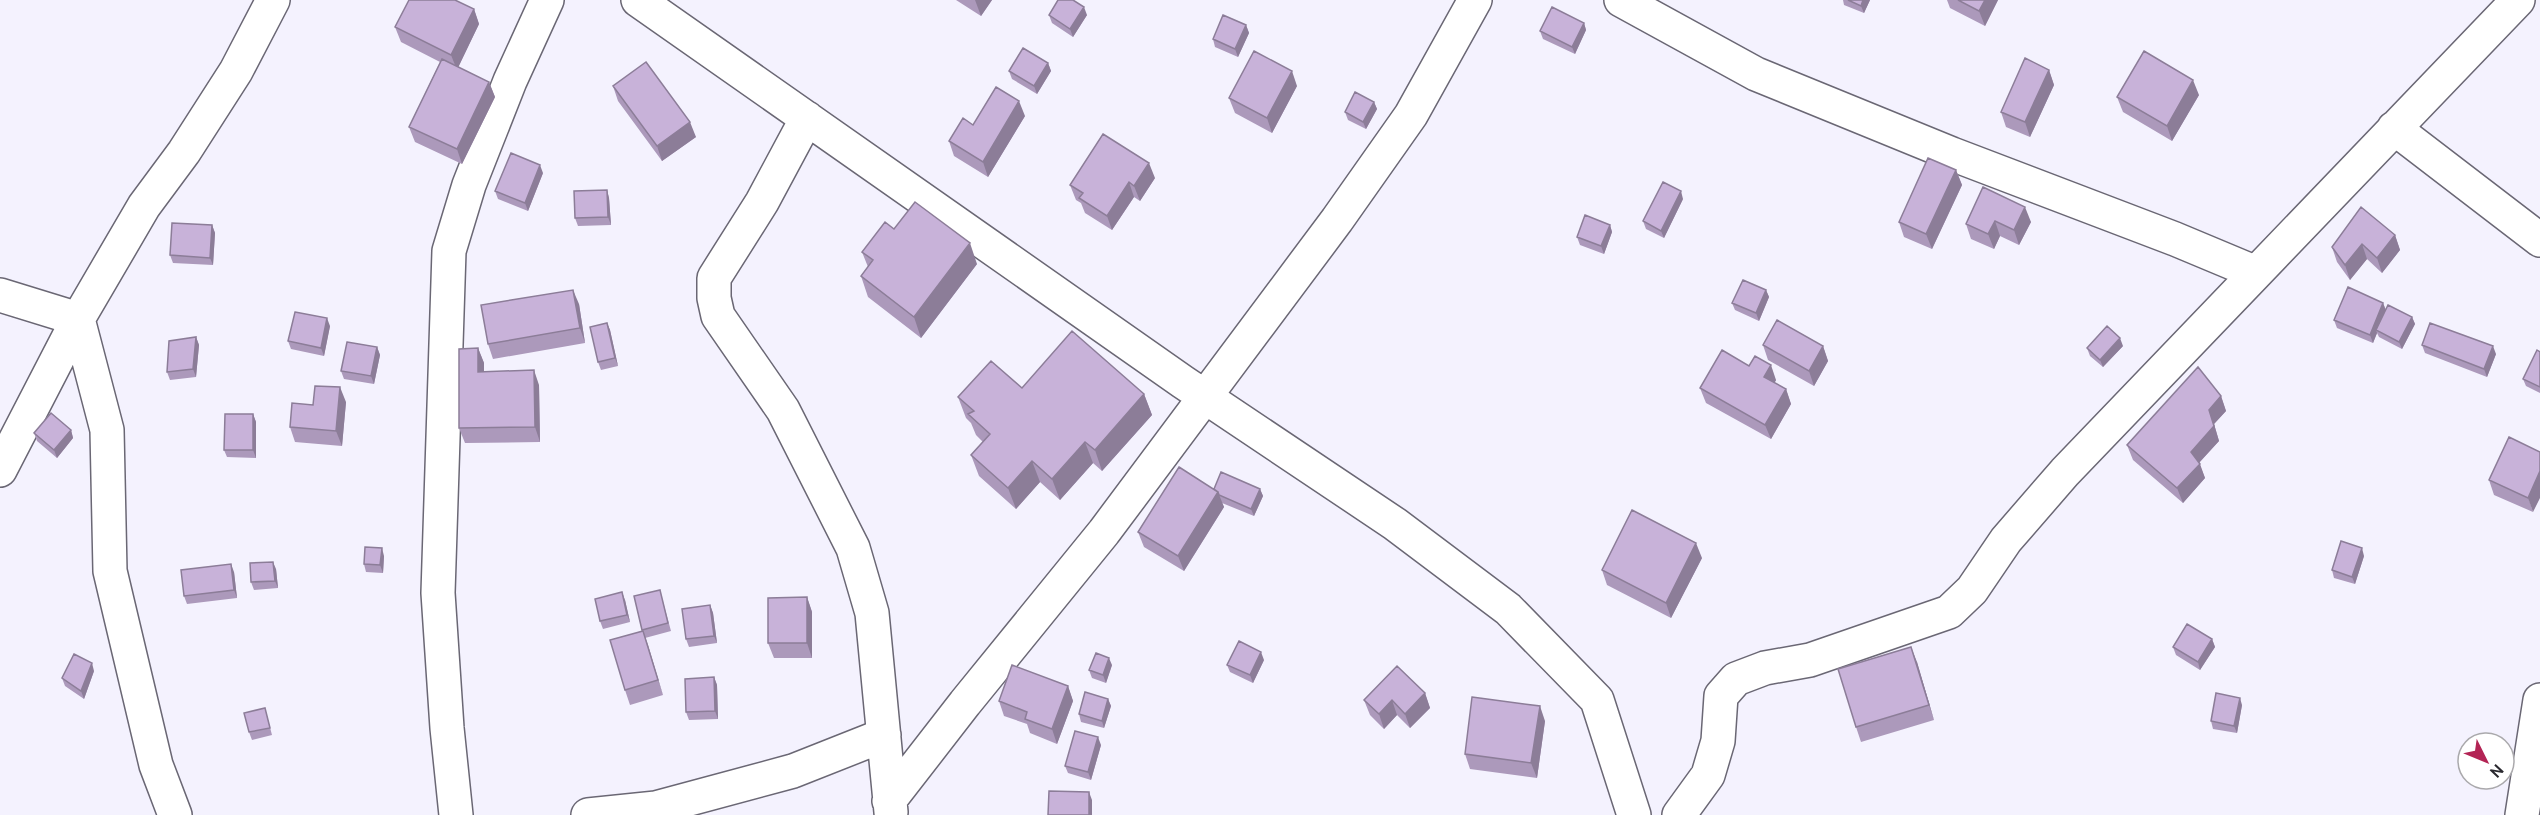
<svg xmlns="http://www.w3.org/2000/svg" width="2540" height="815" font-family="Cabin,sans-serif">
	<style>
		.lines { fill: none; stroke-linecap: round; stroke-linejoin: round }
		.minor-casing { stroke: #6a6774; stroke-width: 36 }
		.minor { stroke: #fff; stroke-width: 33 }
		.wall { fill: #ac99bb }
		.shaded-wall { fill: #8c7d98 }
		.building { fill: #c8b2d9; stroke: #8c7d98; stroke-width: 1.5 }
	</style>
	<rect width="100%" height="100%" fill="#f4f2fe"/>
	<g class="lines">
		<defs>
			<path id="minor" d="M 638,0 L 1183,382 L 1395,524 L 1508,609 L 1597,700 L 1634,815
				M 1621,0 L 1756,74 L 1952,154 L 2175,239 L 2254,272
				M 807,118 L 762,202 L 714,278 L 714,298 L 718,316 L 783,410 L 853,548 L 872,613 L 891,812
				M 2394,128 L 2540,240
				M 0,295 L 78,319
				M 78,319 L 107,430 L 110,571 L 156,765 L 175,815
				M 0,470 L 78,319 L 144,206 L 184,152 L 236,71 L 273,0
				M 889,801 L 965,703 L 1104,532 L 1337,220 L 1411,115 L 1475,0
				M 456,815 L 447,728 L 438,593 L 449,251 L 469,185 L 510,81 L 547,0
				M 588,815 L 656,808 L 793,771 L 884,735
				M 1679,815 L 1708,775 L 1718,741 L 1721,696 L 1736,679 L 1765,668 L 1810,660 L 1949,612 L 1972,590 L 2006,540 L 2065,472 L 2518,0
				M 2522,815 L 2540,700"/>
		</defs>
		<use href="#minor" class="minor-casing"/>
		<use href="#minor" class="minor"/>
	</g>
	<path class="wall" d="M 956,0 L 992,0 L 981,16 Z
		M 1843,0 L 1870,0 L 1864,13 L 1844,5 Z
		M 1947,0 L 1998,0 L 1985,26 L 1950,8 Z
		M 474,9 L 479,24 L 458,67 L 489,82 L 495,97 L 462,164 L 415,142 L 409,127 L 440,62 L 401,42 L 395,27 Z
		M 1049,15 L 1087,15 L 1073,37 L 1052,23 Z
		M 1584,23 L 1586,30 L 1575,54 L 1543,39 L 1540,31 Z
		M 1246,25 L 1249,33 L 1238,57 L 1215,47 L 1213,39 Z
		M 1048,63 L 1051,71 L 1037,94 L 1012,79 L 1009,71 Z
		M 2049,70 L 2054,85 L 2030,137 L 2006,127 L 2001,112 Z
		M 613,86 L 696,137 L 662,161 L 618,101 Z
		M 1297,86 L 1272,133 L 1235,113 L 1229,98 Z
		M 2199,95 L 2172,141 L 2123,112 L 2117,97 Z
		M 1374,102 L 1377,109 L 1366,129 L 1348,120 L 1345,112 Z
		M 1025,116 L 988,177 L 954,156 L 949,141 L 973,125 Z
		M 1956,170 L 1962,185 L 1932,249 L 1904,237 L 1899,222 Z
		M 543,173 L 528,211 L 498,199 L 495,191 Z
		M 1155,178 L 1140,201 L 1134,197 L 1112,230 L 1085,213 L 1081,203 L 1076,200 L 1070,185 Z
		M 1983,187 L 2031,222 L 2019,245 L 2000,236 L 1994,249 L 1971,239 L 1966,224 Z
		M 607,190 L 609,198 L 611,225 L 578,226 L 575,218 Z
		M 1683,199 L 1664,238 L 1646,229 L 1643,221 Z
		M 212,225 L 215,233 L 213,265 L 173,263 L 170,255 Z
		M 1610,225 L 1612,232 L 1604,254 L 1580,245 L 1577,237 Z
		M 2395,235 L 2400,250 L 2382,273 L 2367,259 L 2350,280 L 2337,262 L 2332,247 Z
		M 862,252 L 977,264 L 921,338 L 868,297 L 861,276 L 868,267 Z
		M 1766,290 L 1769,297 L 1759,321 L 1735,310 L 1732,303 Z
		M 2383,303 L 2386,310 L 2412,317 L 2415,324 L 2402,349 L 2379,337 L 2377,333 L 2373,343 L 2337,328 L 2334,320 Z
		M 579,304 L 585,343 L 493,359 L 488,344 Z
		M 607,323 L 610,330 L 618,366 L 601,370 L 598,362 Z
		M 330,326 L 324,356 L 291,349 L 288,341 Z
		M 196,337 L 199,345 L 196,377 L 170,380 L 167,372 Z
		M 1763,345 L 1823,346 L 1828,361 L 1814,386 L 1768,360 Z
		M 2422,345 L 2496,354 L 2487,377 L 2425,353 Z
		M 2123,346 L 2103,367 L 2090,356 L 2087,348 Z
		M 377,347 L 380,355 L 374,384 L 344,379 L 341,371 Z
		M 478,348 L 484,363 L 484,372 L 539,385 L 540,442 L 465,443 L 459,428 Z
		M 2540,352 L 2540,393 L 2526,386 L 2523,379 Z
		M 1749,366 L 1776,380 L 1774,383 L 1786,389 L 1791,404 L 1771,439 L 1706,403 L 1700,388 Z
		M 1022,388 L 1144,394 L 1152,415 L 1102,471 L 1093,463 L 1060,500 L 1040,482 L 1016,509 L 979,476 L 971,455 L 983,442 L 976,435 L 971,423 L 966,418 L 958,397 Z
		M 2221,396 L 2226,411 L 2214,424 L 2219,441 L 2199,463 L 2205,478 L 2183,503 L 2133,460 L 2127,445 Z
		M 346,402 L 342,446 L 295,442 L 290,427 L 313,405 Z
		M 253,414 L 256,422 L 256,458 L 227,457 L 224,450 Z
		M 71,430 L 73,438 L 57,458 L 37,441 L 34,433 Z
		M 2509,437 L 2533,512 L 2494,495 L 2489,480 Z
		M 1214,489 L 1260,489 L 1263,496 L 1254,516 L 1222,503 L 1224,507 L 1184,571 L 1144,547 L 1138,532 Z
		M 384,556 L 383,573 L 366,572 L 364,564 Z
		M 2364,556 L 2355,584 L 2334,578 L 2332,570 Z
		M 1702,558 L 1671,618 L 1607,585 L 1602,570 Z
		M 276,569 L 278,588 L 254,590 L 251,582 Z
		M 234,572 L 237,598 L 187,604 L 184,596 Z
		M 634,596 L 662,598 L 671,631 L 645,638 L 663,695 L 630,705 L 625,690 L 642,631 Z
		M 807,597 L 812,612 L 812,658 L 774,658 L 768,643 Z
		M 625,600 L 630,622 L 603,629 L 600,621 Z
		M 710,605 L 713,613 L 717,643 L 689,647 L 686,639 Z
		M 2212,639 L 2215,647 L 2200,670 L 2176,655 L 2173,647 Z
		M 1264,660 L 1253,683 L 1230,672 L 1227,665 Z
		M 1917,662 L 1934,720 L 1861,742 L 1856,727 Z
		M 1112,665 L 1106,683 L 1092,678 L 1089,670 Z
		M 94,671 L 84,699 L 65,686 L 62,678 Z
		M 714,677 L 717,685 L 718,719 L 689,720 L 686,712 Z
		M 1068,686 L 1073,701 L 1057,744 L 1030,733 L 1027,724 L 1004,716 L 999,701 Z
		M 1425,693 L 1430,708 L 1410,728 L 1397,715 L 1384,729 L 1370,715 L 1364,700 Z
		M 1108,699 L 1111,706 L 1104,728 L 1081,722 L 1079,714 Z
		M 2242,705 L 2237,733 L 2213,729 L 2211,721 Z
		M 267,716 L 272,735 L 252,740 L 249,732 Z
		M 1545,721 L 1537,778 L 1470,769 L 1465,754 Z
		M 1101,745 L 1091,780 L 1068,773 L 1065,766 Z"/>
	<path class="shaded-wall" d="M 975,0 L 992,0 L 981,16 Z
		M 1863,0 L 1870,0 L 1864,13 L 1861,6 Z
		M 1985,0 L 1998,0 L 1985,26 L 1979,11 Z
		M 1084,7 L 1087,15 L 1073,37 L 1070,29 Z
		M 474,9 L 479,24 L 457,70 L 451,55 Z
		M 1584,23 L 1586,30 L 1575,54 L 1572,47 Z
		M 1246,25 L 1249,33 L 1238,57 L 1235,49 Z
		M 1048,63 L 1051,71 L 1037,94 L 1034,86 Z
		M 2049,70 L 2054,85 L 2030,137 L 2025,122 Z
		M 1292,71 L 1297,86 L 1272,133 L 1267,118 Z
		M 2193,80 L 2199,95 L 2172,141 L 2167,126 Z
		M 489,82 L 495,97 L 462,164 L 457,149 Z
		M 1019,101 L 1025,116 L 988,177 L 983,162 Z
		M 1374,102 L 1377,109 L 1366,129 L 1363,122 Z
		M 690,122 L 696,137 L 662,161 L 657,146 Z
		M 1149,163 L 1155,178 L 1140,201 L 1134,186 Z
		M 540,165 L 543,173 L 528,211 L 525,203 Z
		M 1956,170 L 1962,185 L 1932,249 L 1926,234 Z
		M 1129,182 L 1134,197 L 1112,230 L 1107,216 Z
		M 607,190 L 609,198 L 611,225 L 608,217 Z
		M 1681,191 L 1683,199 L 1664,238 L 1661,231 Z
		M 2025,207 L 2031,222 L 2019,245 L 2014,230 Z
		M 1995,221 L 2000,236 L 1994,249 L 1988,234 Z
		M 212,225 L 215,233 L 213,265 L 210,258 Z
		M 1610,225 L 1612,232 L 1604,254 L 1601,246 Z
		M 2395,235 L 2400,250 L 2382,273 L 2377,258 Z
		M 970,243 L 977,264 L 921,338 L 914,317 Z
		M 2362,244 L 2367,259 L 2350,280 L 2345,265 Z
		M 573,290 L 579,304 L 585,343 L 580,328 Z
		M 1766,290 L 1769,297 L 1759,321 L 1756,313 Z
		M 2383,303 L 2386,311 L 2376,330 L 2377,333 L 2373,343 L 2370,335 Z
		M 2412,317 L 2415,324 L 2402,349 L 2399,342 Z
		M 327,318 L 330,326 L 324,356 L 321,348 Z
		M 607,323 L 610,330 L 618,366 L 615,358 Z
		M 196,337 L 199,345 L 196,377 L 193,369 Z
		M 2120,338 L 2123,346 L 2103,367 L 2100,360 Z
		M 1823,346 L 1828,361 L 1814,386 L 1809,371 Z
		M 2493,346 L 2496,354 L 2487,377 L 2484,369 Z
		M 377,347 L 380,355 L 374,384 L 371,376 Z
		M 478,348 L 484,363 L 484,387 L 478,372 Z
		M 1771,365 L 1776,380 L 1770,392 L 1764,377 Z
		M 534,370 L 539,385 L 540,442 L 535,427 Z
		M 340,387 L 346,402 L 342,446 L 336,431 Z
		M 1786,389 L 1791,404 L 1771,439 L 1765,425 Z
		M 1144,394 L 1152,415 L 1102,471 L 1095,450 Z
		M 2221,396 L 2226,411 L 2214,424 L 2219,441 L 2196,466 L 2191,452 L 2209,410 Z
		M 253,414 L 256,422 L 256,458 L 253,450 Z
		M 71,430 L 73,438 L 57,458 L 54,450 Z
		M 1085,442 L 1093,463 L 1060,500 L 1052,479 Z
		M 1032,461 L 1040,482 L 1016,509 L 1008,488 Z
		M 2200,464 L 2205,478 L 2183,503 L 2177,488 Z
		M 2540,471 L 2540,498 L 2533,512 L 2528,498 Z
		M 1260,489 L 1263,496 L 1254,516 L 1251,509 Z
		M 1218,492 L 1224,507 L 1184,571 L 1178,556 Z
		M 1696,543 L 1702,558 L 1671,618 L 1666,603 Z
		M 382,548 L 384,556 L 383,573 L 380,565 Z
		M 2362,548 L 2364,556 L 2355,584 L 2352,577 Z
		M 273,562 L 276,569 L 278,588 L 275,581 Z
		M 231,564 L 234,572 L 237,598 L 234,590 Z
		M 622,592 L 625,600 L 630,622 L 627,615 Z
		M 807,597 L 812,612 L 812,658 L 807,643 Z
		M 710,605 L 713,613 L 717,643 L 714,636 Z
		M 643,631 L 648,645 L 663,695 L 658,680 Z
		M 2212,639 L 2215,647 L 2200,670 L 2198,662 Z
		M 1911,647 L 1917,662 L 1934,720 L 1929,705 Z
		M 1261,652 L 1264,660 L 1253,683 L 1250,675 Z
		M 1109,658 L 1112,665 L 1106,683 L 1103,675 Z
		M 92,663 L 94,671 L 84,699 L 81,691 Z
		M 714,677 L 717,685 L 718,719 L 715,711 Z
		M 1068,686 L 1073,701 L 1057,744 L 1052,729 Z
		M 1425,693 L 1430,708 L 1410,728 L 1405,714 Z
		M 2240,698 L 2242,705 L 2237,733 L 2234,726 Z
		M 1108,699 L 1111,706 L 1104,728 L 1102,721 Z
		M 1392,700 L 1397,715 L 1384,729 L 1379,714 Z
		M 1540,706 L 1545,721 L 1537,778 L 1531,763 Z
		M 1098,737 L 1101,745 L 1091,780 L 1088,772 Z
		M 1089,792 L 1092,800 L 1092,815 L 1089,815 Z"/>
	<path class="building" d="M 409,0 L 455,0 L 474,9 L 451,55 L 395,27 Z
		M 1058,0 L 1073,0 L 1084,7 L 1070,29 L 1049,15 Z
		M 1848,0 L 1863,0 L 1861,6 Z
		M 1958,0 L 1985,0 L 1979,11 Z
		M 1552,7 L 1584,23 L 1572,47 L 1540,31 Z
		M 1223,15 L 1246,25 L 1235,49 L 1213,39 Z
		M 1023,48 L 1048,63 L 1034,86 L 1009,71 Z
		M 1254,51 L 1292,71 L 1267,118 L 1229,98 Z
		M 2144,51 L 2193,80 L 2167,126 L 2117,97 Z
		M 2025,58 L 2049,70 L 2025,122 L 2001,112 Z
		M 442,59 L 489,82 L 457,149 L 409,127 Z
		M 646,62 L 690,122 L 657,146 L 613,86 Z
		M 996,87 L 1019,101 L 983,162 L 949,141 L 963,118 L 973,125 Z
		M 1355,92 L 1374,102 L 1363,122 L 1345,112 Z
		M 1103,134 L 1149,163 L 1134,186 L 1129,182 L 1107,216 L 1079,198 L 1083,193 L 1070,185 Z
		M 511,153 L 540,165 L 525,203 L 495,191 Z
		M 1928,158 L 1956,170 L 1926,234 L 1899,222 Z
		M 1663,182 L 1681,191 L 1661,231 L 1643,221 Z
		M 1983,187 L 2025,207 L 2014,230 L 1995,221 L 1988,234 L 1966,224 Z
		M 607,190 L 608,217 L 575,218 L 574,191 Z
		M 915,202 L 970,243 L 914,317 L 861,276 L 873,260 L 862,252 L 885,222 L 894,229 Z
		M 2361,207 L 2395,235 L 2377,258 L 2362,244 L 2345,265 L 2332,247 Z
		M 1585,215 L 1610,225 L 1601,246 L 1577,237 Z
		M 172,223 L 212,225 L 210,258 L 170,255 Z
		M 1743,280 L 1766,290 L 1756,313 L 1732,303 Z
		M 2348,287 L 2383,303 L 2370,335 L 2334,320 Z
		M 573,290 L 580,328 L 488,344 L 481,305 Z
		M 2388,305 L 2412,317 L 2399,342 L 2376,330 Z
		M 295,312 L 327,318 L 321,348 L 288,341 Z
		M 1777,320 L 1823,346 L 1809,371 L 1763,345 Z
		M 607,323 L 615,358 L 598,362 L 590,327 Z
		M 2430,323 L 2493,346 L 2484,369 L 2422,345 Z
		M 2107,326 L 2120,338 L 2100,360 L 2087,348 Z
		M 1072,331 L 1144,394 L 1095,450 L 1085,442 L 1052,479 L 1032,461 L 1008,488 L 971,455 L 990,434 L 968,414 L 974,411 L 958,397 L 991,361 L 1022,388 Z
		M 196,337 L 193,369 L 167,372 L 169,341 Z
		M 347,342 L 377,347 L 371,376 L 341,371 Z
		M 478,348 L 478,372 L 534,370 L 535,427 L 459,428 L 459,349 Z
		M 1722,350 L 1749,366 L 1755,356 L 1771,365 L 1764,377 L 1786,389 L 1765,425 L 1700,388 Z
		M 2537,350 L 2540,352 L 2540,387 L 2523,379 Z
		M 2198,367 L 2221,396 L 2209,410 L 2214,426 L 2191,452 L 2200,464 L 2177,488 L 2127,445 Z
		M 315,386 L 340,387 L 336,431 L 290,427 L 292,403 L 313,405 Z
		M 51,413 L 71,430 L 54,450 L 34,433 Z
		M 225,414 L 253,414 L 253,450 L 224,450 Z
		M 2509,437 L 2540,452 L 2540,471 L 2528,498 L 2489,480 Z
		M 1179,467 L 1218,492 L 1178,556 L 1138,532 Z
		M 1221,472 L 1260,489 L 1251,509 L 1219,495 L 1218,492 L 1214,489 Z
		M 1632,510 L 1696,543 L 1666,603 L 1602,570 Z
		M 2341,541 L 2362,548 L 2352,577 L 2332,570 Z
		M 365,547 L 382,548 L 380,565 L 364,564 Z
		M 273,562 L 275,581 L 251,582 L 250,563 Z
		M 231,564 L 234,590 L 184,596 L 181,570 Z
		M 660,590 L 668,623 L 642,630 L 634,596 Z
		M 622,592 L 627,615 L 600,621 L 595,599 Z
		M 807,597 L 807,643 L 768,643 L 768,598 Z
		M 710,605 L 714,636 L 686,639 L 682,609 Z
		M 2187,624 L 2212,639 L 2198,662 L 2173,647 Z
		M 643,631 L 658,680 L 625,690 L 610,640 Z
		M 1239,641 L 1261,652 L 1250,675 L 1227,665 Z
		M 1911,647 L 1929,705 L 1856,727 L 1838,669 Z
		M 1096,653 L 1109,658 L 1103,675 L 1089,670 Z
		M 74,654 L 92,663 L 81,691 L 62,678 Z
		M 1012,665 L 1068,686 L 1052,729 L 1025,719 L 1027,712 L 999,701 Z
		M 1397,666 L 1425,693 L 1405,714 L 1392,700 L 1379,714 L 1364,700 Z
		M 714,677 L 715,711 L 686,712 L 685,679 Z
		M 1085,692 L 1108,699 L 1102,721 L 1079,714 Z
		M 2216,693 L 2240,698 L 2234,726 L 2211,721 Z
		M 1472,697 L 1540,706 L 1531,763 L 1465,754 Z
		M 265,708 L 270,728 L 249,732 L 244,713 Z
		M 1075,731 L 1098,737 L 1088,772 L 1065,766 Z
		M 1049,791 L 1089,792 L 1089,815 L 1048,815 Z"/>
	<g transform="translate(2486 761) rotate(133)"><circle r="28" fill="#ffffff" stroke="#aaa9ac" stroke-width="1.5"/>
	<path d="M0-4.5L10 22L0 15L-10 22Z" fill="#b32455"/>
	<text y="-9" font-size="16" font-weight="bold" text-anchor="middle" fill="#2a292f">N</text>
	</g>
</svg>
